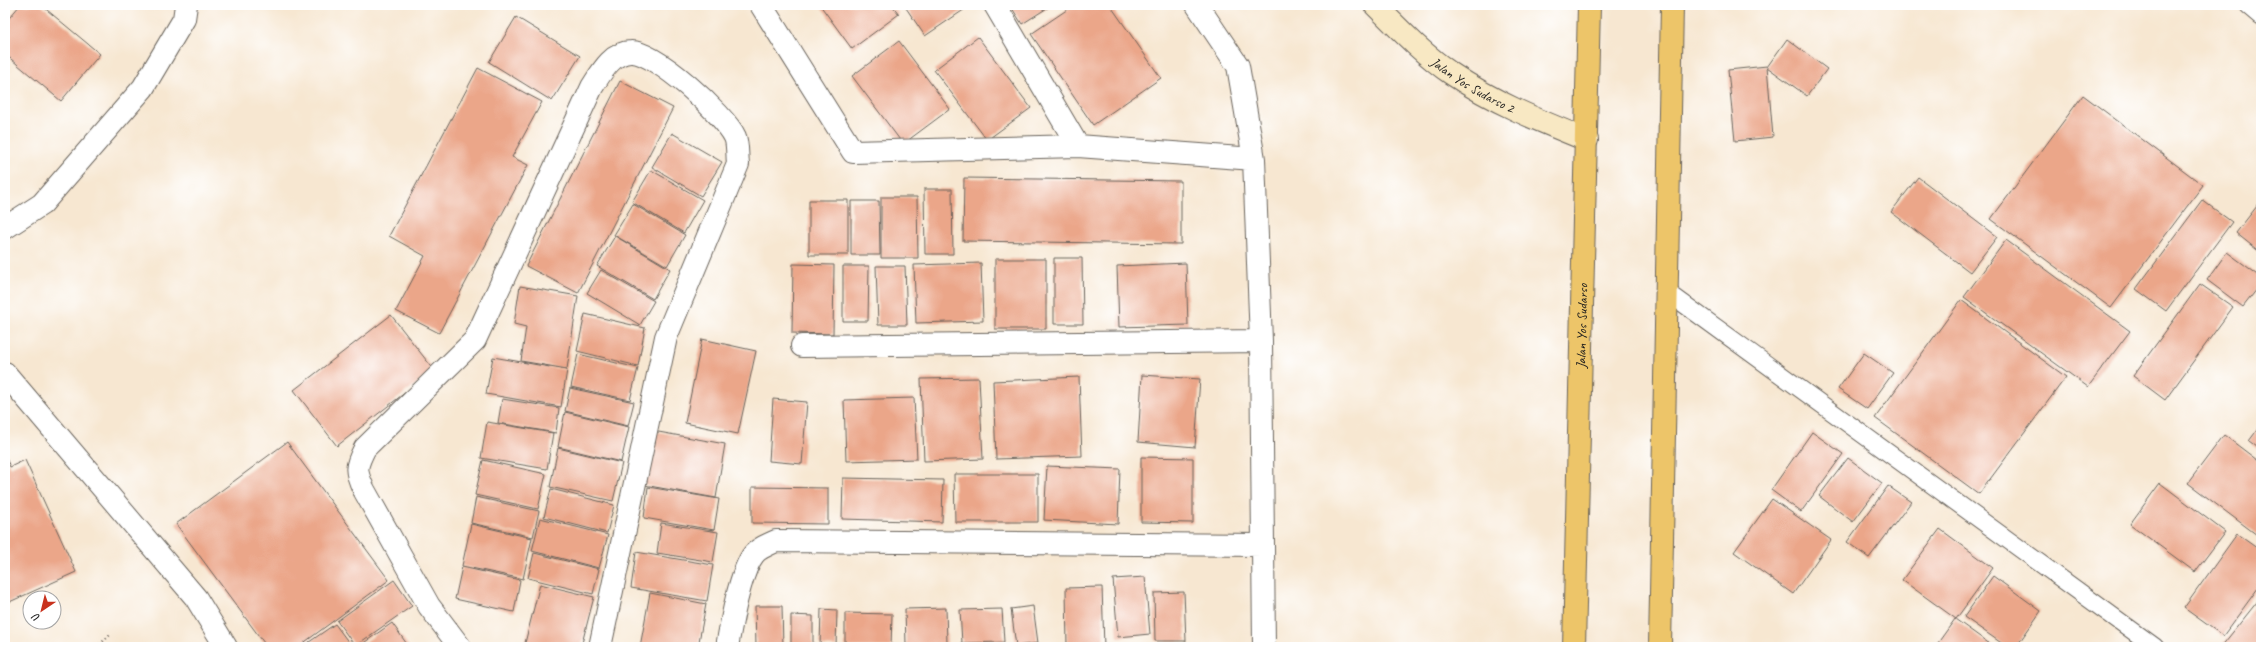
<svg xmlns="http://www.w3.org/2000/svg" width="2266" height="652" font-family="Caveat,sans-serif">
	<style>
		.building { fill: #eba689 }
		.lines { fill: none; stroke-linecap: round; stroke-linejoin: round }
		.lane-casing { stroke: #69635b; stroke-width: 19 }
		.street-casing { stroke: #69635b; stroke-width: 24 }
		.secondary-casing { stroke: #69635b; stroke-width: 24 }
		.primary-casing { stroke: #69635b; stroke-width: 24 }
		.path { stroke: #69635b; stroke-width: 2.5; stroke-dasharray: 1 3; stroke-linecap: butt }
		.lane { stroke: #fff; stroke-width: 17 }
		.street { stroke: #fff; stroke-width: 22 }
		.secondary { stroke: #f8e8c3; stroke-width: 22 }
		.primary { stroke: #edc569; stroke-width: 22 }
		.labels { text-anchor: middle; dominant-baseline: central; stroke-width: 3; stroke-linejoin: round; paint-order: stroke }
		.street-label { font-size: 14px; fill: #1c1c1c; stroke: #fff }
	</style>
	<rect width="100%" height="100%" fill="#fff"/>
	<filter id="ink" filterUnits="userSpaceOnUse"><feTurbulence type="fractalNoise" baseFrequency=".025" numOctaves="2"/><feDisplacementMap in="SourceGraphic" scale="8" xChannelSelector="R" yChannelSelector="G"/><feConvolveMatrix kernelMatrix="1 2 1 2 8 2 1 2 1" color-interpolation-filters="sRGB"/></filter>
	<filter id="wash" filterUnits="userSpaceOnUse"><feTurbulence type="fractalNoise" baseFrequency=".012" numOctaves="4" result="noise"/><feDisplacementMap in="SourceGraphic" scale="16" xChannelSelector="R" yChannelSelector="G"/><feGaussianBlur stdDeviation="0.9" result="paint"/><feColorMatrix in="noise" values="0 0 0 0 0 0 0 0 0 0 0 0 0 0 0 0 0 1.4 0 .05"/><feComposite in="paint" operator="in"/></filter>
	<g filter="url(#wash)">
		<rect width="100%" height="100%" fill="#f7e7d1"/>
		<g id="blocks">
			<path class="building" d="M 20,5 L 41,5 L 100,54 L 61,101 L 5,54 L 5,23 Z
				M 820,5 L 892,5 L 899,14 L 852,49 Z
				M 904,5 L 971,5 L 925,36 Z
				M 1010,5 L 1052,5 L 1022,24 Z
				M 1074,5 L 1110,5 L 1161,78 L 1093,125 L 1031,34 Z
				M 516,17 L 580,56 L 552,101 L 489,62 Z
				M 978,37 L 1031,108 L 987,140 L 934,70 Z
				M 1787,39 L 1827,69 L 1807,96 L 1767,67 Z
				M 899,41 L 950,109 L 903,144 L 852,76 Z
				M 1767,66 L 1773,137 L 1735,141 L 1728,70 Z
				M 478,68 L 542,102 L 512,157 L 528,165 L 439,333 L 396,311 L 425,256 L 389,236 Z
				M 620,81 L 673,108 L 578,293 L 526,266 Z
				M 2083,95 L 2203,185 L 2111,308 L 1991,219 Z
				M 672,133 L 722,162 L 701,196 L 652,167 Z
				M 651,170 L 703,200 L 684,233 L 632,202 Z
				M 1918,177 L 1997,237 L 1970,272 L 1891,212 Z
				M 964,178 L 1181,181 L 1181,244 L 963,241 Z
				M 924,189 L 952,189 L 953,254 L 925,254 Z
				M 881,197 L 917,197 L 918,258 L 881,258 Z
				M 809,200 L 848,200 L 848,255 L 809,255 Z
				M 2202,200 L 2232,222 L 2166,311 L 2136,289 Z
				M 851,201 L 879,201 L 880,255 L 851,255 Z
				M 2261,201 L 2261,253 L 2236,233 Z
				M 633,204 L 685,235 L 667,266 L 614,235 Z
				M 615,236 L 670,269 L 653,299 L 597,266 Z
				M 2006,240 L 2130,331 L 2088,387 L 1964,297 Z
				M 2227,252 L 2261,277 L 2261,284 L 2243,307 L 2207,280 Z
				M 1054,258 L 1082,258 L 1083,324 L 1054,324 Z
				M 995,259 L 1046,259 L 1046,329 L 995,329 Z
				M 981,263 L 983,321 L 916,323 L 914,265 Z
				M 1186,263 L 1188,325 L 1119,327 L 1117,266 Z
				M 793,264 L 834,265 L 833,334 L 792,333 Z
				M 843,266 L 869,266 L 868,321 L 843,321 Z
				M 876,266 L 905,266 L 907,325 L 878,325 Z
				M 601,270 L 654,301 L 640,325 L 587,293 Z
				M 2200,284 L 2233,307 L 2165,400 L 2133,376 Z
				M 520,286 L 578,296 L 567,369 L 521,361 L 526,327 L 514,324 Z
				M 1961,300 L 2066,377 L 1979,494 L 1875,418 Z
				M 585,314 L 645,328 L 638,366 L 577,351 Z
				M 391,315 L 434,370 L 337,446 L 294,390 Z
				M 702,339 L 756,351 L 738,434 L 685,423 Z
				M 1864,353 L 1893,373 L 1867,409 L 1838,389 Z
				M 578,354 L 638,368 L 630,400 L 571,387 Z
				M 493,357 L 567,370 L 561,407 L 486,394 Z
				M 1142,375 L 1200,379 L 1195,447 L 1138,442 Z
				M 1079,377 L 1082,456 L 996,459 L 993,381 Z
				M 979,378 L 983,459 L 924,461 L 921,379 Z
				M 570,388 L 634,402 L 628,426 L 565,411 Z
				M 914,398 L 917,459 L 846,461 L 844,400 Z
				M 502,399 L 559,408 L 556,433 L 498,423 Z
				M 773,399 L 807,402 L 802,464 L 769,461 Z
				M 565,412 L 629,427 L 621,462 L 558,447 Z
				M 487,422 L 553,433 L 547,469 L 481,458 Z
				M 2261,425 L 2261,450 L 2249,441 Z
				M 653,431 L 725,444 L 716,498 L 644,485 Z
				M 1812,432 L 1843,454 L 1801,512 L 1771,490 Z
				M 2224,435 L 2261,463 L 2261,538 L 2188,483 Z
				M 287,442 L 389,580 L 298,647 L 267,647 L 176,524 Z
				M 558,448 L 622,463 L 613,501 L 550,487 Z
				M 5,456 L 10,467 L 25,460 L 76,572 L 5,604 Z
				M 1141,457 L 1193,458 L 1193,523 L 1141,522 Z
				M 1848,458 L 1882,483 L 1853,522 L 1819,496 Z
				M 483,460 L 546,474 L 538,509 L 475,495 Z
				M 1047,466 L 1120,469 L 1118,524 L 1044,520 Z
				M 954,474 L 1038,474 L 1038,522 L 955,522 Z
				M 843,478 L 943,480 L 942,522 L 842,519 Z
				M 2160,483 L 2225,532 L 2195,572 L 2130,524 Z
				M 1888,486 L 1911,502 L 1869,558 L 1847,542 Z
				M 648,487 L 719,499 L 714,530 L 644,518 Z
				M 752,487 L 828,488 L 828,524 L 752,523 Z
				M 551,489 L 614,505 L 607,533 L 544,517 Z
				M 476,497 L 539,511 L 533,537 L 471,523 Z
				M 1772,499 L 1831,540 L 1793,594 L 1734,552 Z
				M 540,518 L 608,535 L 599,568 L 532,551 Z
				M 661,523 L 718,532 L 713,562 L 657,553 Z
				M 471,524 L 532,538 L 523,579 L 462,566 Z
				M 1940,529 L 1993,568 L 1956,619 L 1902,580 Z
				M 2237,534 L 2261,551 L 2261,584 L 2223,636 L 2184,608 Z
				M 636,552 L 713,565 L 707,601 L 631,588 Z
				M 534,553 L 599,569 L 593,594 L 528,578 Z
				M 462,567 L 520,580 L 514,612 L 455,599 Z
				M 1993,576 L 2041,611 L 2016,647 L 2007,647 L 1964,617 Z
				M 1145,577 L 1150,634 L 1118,637 L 1113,579 Z
				M 394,580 L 412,606 L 355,646 L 337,621 Z
				M 540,584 L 594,597 L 581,647 L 524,647 Z
				M 1102,587 L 1104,647 L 1067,647 L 1066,588 Z
				M 1184,592 L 1186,641 L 1155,641 L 1154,593 Z
				M 650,593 L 706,604 L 698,647 L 640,647 Z
				M 2261,597 L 2261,647 L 2221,647 Z
				M 755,606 L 782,606 L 783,647 L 756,647 Z
				M 1033,606 L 1038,643 L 1016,646 L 1011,609 Z
				M 946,608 L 947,644 L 906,645 L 905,609 Z
				M 821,609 L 837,610 L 836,647 L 820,646 Z
				M 1002,609 L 1004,642 L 962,643 L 960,610 Z
				M 845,613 L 892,614 L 891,647 L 845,647 Z
				M 791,615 L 813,616 L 813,647 L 791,647 Z
				M 1955,619 L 1994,647 L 1935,647 Z
				M 392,623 L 409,647 L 358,647 Z
				M 335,624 L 352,647 L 302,647 Z"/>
		</g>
	</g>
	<g filter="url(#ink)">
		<use href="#blocks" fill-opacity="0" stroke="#69635b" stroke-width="1"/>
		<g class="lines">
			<defs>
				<path id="lane" d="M 2248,5 L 2261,16
					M 1666,291 L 2155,647"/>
				<path id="street" d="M 761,5 L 853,152 L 1078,146 L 1254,159
					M 995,5 L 1078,146
					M 1197,5 L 1238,66 L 1254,159 L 1261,341 L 1264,647
					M 5,228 L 42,204 L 143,88 L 184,19 L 186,5
					M 802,346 L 1261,341
					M 5,373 L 196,598 L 226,647
					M 460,647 L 429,606 L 364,490 C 355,471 355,467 365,448 L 475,340 L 592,87 C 601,73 612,52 631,52 C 655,51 725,115 735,137 C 738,144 737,156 738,164 L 666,337 L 600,647
					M 727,647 C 731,624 740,571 754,554 C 760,547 768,545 776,541 L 1263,545"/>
				<g id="secondary">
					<path id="s1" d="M 1375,5 C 1399,29 1424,55 1452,74 C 1495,103 1540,121 1587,140"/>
				</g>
				<g id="primary">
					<path id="s2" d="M 1574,647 L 1589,5"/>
					<path d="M 1660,647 L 1672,5"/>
				</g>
			</defs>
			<use href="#lane" class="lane-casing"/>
			<use href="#street" class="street-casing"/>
			<use href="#secondary" class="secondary-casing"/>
			<use href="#primary" class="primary-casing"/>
			<path class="path" d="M 97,647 L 111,634"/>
			<use href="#lane" class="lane"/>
			<use href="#street" class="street"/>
			<use href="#secondary" class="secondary"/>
			<use href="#primary" class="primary"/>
		</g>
	</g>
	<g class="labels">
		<g class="street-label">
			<text stroke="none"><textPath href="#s1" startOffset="127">Jalan Yos Sudarso 2</textPath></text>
			<text stroke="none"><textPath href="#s2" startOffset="321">Jalan Yos Sudarso</textPath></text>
		</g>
	</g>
	<rect width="2266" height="652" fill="none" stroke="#fff" stroke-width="20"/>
	<g transform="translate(42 610) rotate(215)"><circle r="19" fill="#ffffff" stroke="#a4a4a4"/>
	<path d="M0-3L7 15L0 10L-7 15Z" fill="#c8321e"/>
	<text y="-6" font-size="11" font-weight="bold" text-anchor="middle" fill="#1c1c1c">U</text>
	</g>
</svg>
